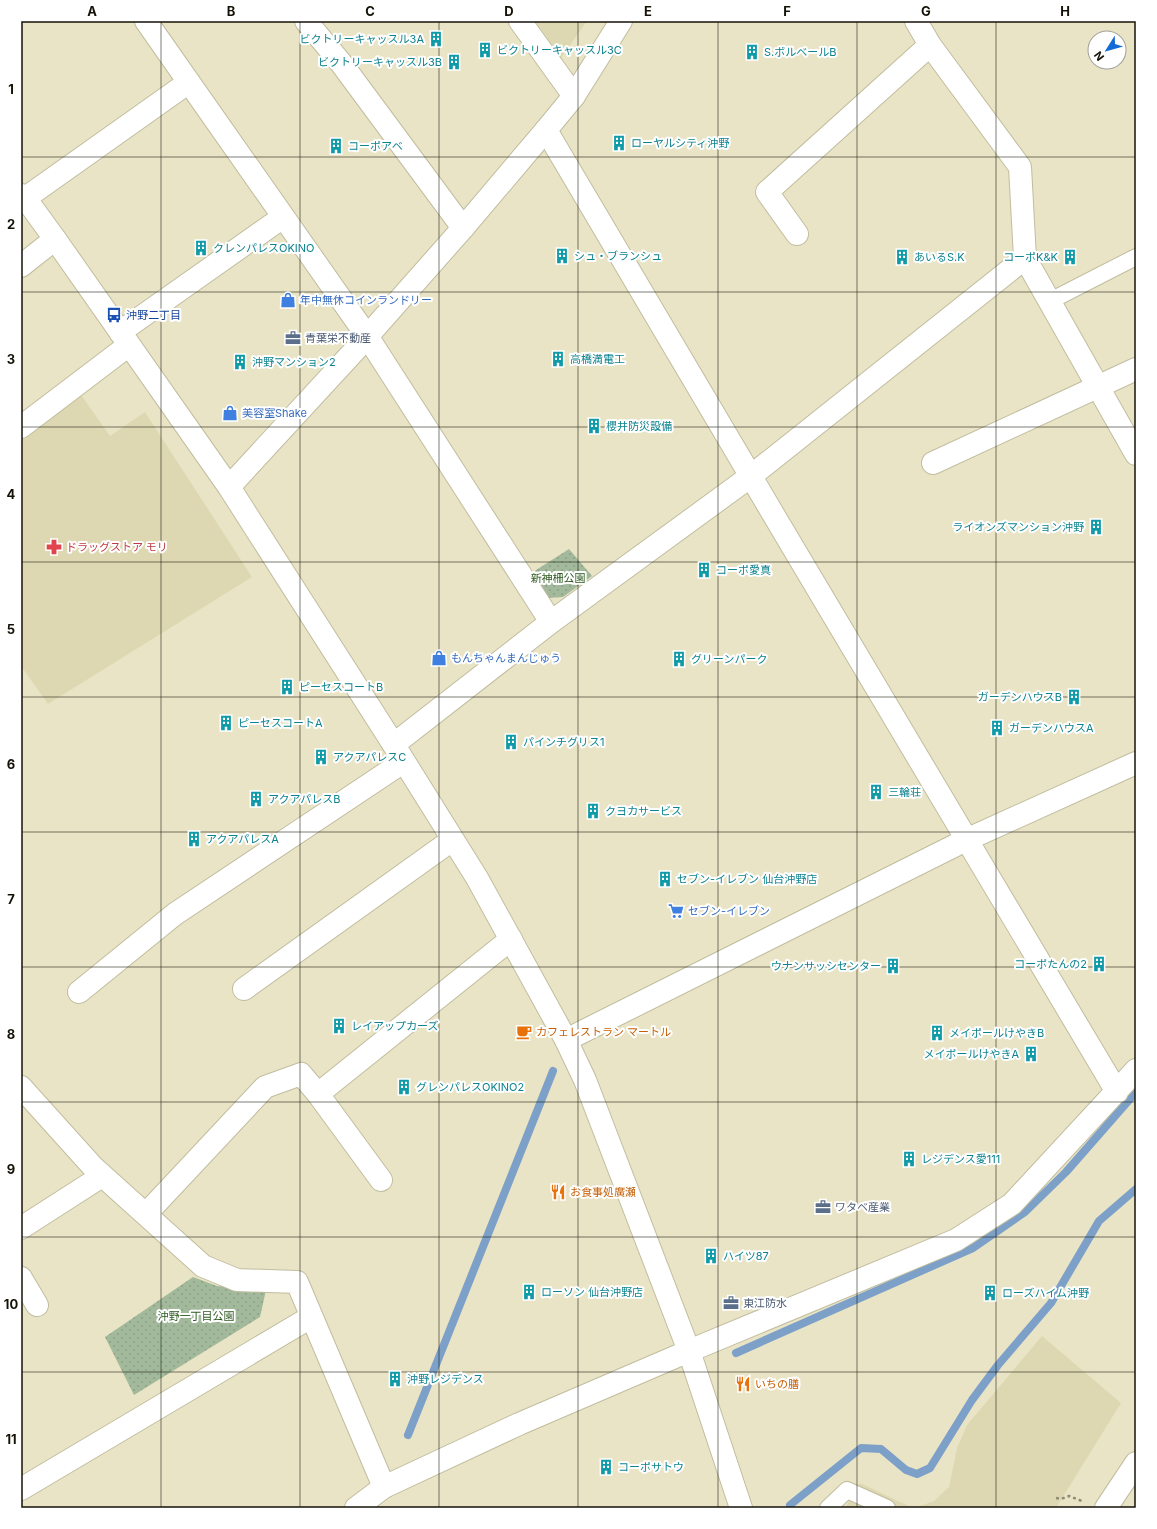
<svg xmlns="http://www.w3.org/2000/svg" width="1157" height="1529" font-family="Inter,'Noto Sans JP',sans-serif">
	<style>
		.built { fill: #ded8b2 }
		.park { fill: url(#park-dots) }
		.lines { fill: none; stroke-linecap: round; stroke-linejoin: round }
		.stream { stroke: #7da0c8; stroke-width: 8 }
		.lane-casing { stroke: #c1bd9f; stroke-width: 18 }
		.street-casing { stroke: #c1bd9f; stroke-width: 24 }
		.secondary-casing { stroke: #c1bd9f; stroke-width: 24 }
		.path { stroke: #8f8b75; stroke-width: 2.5; stroke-dasharray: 3 3; stroke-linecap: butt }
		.lane { stroke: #fff; stroke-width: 16 }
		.street { stroke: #fff; stroke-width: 22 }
		.secondary { stroke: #fff; stroke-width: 22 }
		.grid { fill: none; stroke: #141207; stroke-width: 1; stroke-opacity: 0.55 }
		.labels { text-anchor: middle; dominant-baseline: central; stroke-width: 4; stroke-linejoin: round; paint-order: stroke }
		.culture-label { font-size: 11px; fill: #0d838f; stroke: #fff; text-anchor: start }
		.shop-label { font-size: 11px; fill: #366cbe; stroke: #fff; text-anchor: start }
		.transit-label { font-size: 11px; fill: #164399; stroke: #fff; text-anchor: start }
		.service-label { font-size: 11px; fill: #4e5e75; stroke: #fff; text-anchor: start }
		.health-label { font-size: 11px; fill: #be3a42; stroke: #fff; text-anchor: start }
		.park-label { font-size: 11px; fill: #2d591f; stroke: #fff }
		.food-label { font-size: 11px; fill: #c56008; stroke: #fff; text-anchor: start }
		.neatline { fill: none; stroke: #141207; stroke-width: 1.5 }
		.grid-label { font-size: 13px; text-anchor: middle; font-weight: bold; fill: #141207 }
	</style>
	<defs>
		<pattern id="park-dots" width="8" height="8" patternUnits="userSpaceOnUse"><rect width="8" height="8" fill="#a2ba9b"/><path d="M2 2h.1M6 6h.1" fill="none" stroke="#8b9f84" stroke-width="1.8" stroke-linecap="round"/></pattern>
	</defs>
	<rect width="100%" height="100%" fill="#e9e4c5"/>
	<path class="built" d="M 535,21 L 587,21 L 561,58 Z
		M 79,392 L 110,436 L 145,412 L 252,577 L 48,704 L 21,666 L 21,437 Z
		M 1042,1336 L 1121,1403 L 1056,1508 L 915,1508 L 934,1501 L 949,1487 L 957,1448 L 967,1425 Z
		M 860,1483 L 913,1508 L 845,1508 Z"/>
	<path class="park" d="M 569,549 L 592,576 L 563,597 L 548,598 L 533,572 Z
		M 193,1277 L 217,1286 L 266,1290 L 260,1317 L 134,1395 L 105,1337 Z"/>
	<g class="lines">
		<path class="stream" d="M 736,1353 L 973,1248 L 1025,1212 L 1066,1172 L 1136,1092
			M 408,1435 L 553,1071
			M 790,1505 L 861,1448 L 881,1449 L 906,1470 L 917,1474 L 930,1468 L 972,1400 L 998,1365 L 1051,1303 L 1099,1221 L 1136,1189"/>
		<defs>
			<path id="lane" d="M 1050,301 L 1136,257
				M 828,1508 L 847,1490 L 887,1508"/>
			<path id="street" d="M 146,21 L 367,336 L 551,622
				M 306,21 L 341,63 L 463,228
				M 520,21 L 574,96
				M 916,21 L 930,45 L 1020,167 L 1025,258 L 1136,454
				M 546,130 C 736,451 925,772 1117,1092
				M 24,199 L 189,82
				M 797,234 L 767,192 L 930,45
				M 21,266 L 55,239
				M 120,332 L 283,217
				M 21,427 L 129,345
				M 933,463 L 1136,369
				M 392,742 L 402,738 L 551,622 L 751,476 L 1025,258
				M 244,989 L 452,840
				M 79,992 L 175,914 L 403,762
				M 566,1040 L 966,840 L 1136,763
				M 21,1087 L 94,1168 L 203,1266 L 237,1280 L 297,1282 L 384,1487
				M 318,1094 L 381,1180
				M 146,1214 L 265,1087 L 301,1074 L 318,1094 L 511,939
				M 21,1228 L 102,1176
				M 21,1278 L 37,1305
				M 689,1351 L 956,1240 L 1012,1204 L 1136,1070
				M 21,1489 L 311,1317
				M 1106,1508 L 1136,1463"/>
			<path id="secondary" d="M 21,195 L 31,206 L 55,239 L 229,487 L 392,742 L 477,878 L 566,1040 L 585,1080 L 689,1351 L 741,1508
				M 229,487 L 357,348 L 463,228 L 546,130 L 574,96 L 621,21
				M 356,1508 L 384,1487 L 519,1424 L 689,1351"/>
		</defs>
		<use href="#lane" class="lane-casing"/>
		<use href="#street" class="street-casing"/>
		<use href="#secondary" class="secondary-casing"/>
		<path class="path" d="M 1056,1498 L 1061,1499 L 1069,1496 L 1082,1501"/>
		<use href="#lane" class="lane"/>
		<use href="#street" class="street"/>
		<use href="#secondary" class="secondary"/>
	</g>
	<path class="grid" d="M 161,21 L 161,1508M 300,21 L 300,1508M 439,21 L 439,1508M 578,21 L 578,1508M 718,21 L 718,1508M 857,21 L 857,1508M 996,21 L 996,1508M 21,157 L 1136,157M 21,292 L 1136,292M 21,427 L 1136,427M 21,562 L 1136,562M 21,697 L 1136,697M 21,832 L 1136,832M 21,967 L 1136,967M 21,1102 L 1136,1102M 21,1237 L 1136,1237M 21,1372 L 1136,1372"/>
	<defs>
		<symbol id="building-bare" viewBox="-9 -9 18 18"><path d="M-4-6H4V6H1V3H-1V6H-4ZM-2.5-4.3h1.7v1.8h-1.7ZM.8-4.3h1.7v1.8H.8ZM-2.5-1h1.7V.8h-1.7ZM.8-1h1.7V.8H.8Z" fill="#0f9aa8" stroke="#fff" stroke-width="2.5" paint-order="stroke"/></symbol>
		<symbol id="shop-bare" viewBox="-9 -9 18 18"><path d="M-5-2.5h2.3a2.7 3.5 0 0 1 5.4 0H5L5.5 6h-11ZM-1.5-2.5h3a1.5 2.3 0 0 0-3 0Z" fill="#3f7fe0" stroke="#fff" stroke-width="2.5" paint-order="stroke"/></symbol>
		<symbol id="bus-bare" viewBox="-9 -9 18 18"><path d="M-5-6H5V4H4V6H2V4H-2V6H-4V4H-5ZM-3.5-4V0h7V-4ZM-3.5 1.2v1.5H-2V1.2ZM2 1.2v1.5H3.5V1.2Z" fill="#1a4fb4" stroke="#fff" stroke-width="2.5" paint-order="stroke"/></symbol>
		<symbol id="office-bare" viewBox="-9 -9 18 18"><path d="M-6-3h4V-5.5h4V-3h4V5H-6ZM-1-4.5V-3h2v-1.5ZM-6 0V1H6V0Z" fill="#5c6f8a" stroke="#fff" stroke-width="2.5" paint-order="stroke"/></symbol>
		<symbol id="pharmacy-bare" viewBox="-9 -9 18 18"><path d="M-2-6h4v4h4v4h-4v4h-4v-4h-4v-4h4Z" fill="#e0444e" stroke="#fff" stroke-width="2.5" paint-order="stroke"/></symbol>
		<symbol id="supermarket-bare" viewBox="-9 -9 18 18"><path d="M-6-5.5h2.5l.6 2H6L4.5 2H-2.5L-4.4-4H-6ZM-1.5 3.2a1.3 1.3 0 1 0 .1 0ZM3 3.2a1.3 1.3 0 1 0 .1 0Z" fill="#3f7fe0" stroke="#fff" stroke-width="2.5" paint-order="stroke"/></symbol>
		<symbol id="cafe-bare" viewBox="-9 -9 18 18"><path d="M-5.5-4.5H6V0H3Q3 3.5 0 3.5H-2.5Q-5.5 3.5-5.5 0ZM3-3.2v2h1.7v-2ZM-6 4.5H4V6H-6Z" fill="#e8710a" stroke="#fff" stroke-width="2.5" paint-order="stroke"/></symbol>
		<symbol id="restaurant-bare" viewBox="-9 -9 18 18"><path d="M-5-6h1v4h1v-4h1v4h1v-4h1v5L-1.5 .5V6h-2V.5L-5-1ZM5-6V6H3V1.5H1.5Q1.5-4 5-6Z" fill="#e8710a" stroke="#fff" stroke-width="2.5" paint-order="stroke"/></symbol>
	</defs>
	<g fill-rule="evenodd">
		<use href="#building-bare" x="425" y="28" width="22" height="22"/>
		<use href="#building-bare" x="474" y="39" width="22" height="22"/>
		<use href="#building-bare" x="741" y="41" width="22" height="22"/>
		<use href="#building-bare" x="443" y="51" width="22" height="22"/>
		<use href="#building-bare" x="608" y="132" width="22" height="22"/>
		<use href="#building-bare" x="325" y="135" width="22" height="22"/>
		<use href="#building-bare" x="190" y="237" width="22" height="22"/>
		<use href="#building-bare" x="551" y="245" width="22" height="22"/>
		<use href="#building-bare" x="891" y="246" width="22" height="22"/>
		<use href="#building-bare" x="1059" y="246" width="22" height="22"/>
		<use href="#shop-bare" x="277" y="289" width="22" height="22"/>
		<use href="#bus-bare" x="103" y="304" width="22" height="22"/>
		<use href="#office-bare" x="282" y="327" width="22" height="22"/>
		<use href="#building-bare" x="547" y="348" width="22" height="22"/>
		<use href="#building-bare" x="229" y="351" width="22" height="22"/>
		<use href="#shop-bare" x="219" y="402" width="22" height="22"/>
		<use href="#building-bare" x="583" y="415" width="22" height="22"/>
		<use href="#building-bare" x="1085" y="516" width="22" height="22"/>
		<use href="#pharmacy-bare" x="43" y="536" width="22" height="22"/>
		<use href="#building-bare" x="693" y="559" width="22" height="22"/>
		<use href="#shop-bare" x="428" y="647" width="22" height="22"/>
		<use href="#building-bare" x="668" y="648" width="22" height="22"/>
		<use href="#building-bare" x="276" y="676" width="22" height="22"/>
		<use href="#building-bare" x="1063" y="686" width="22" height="22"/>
		<use href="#building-bare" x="215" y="712" width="22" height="22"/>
		<use href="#building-bare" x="986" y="717" width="22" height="22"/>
		<use href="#building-bare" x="500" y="731" width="22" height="22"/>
		<use href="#building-bare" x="310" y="746" width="22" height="22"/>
		<use href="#building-bare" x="865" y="781" width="22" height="22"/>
		<use href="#building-bare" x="245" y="788" width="22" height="22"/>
		<use href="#building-bare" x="582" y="800" width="22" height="22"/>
		<use href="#building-bare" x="183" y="828" width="22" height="22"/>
		<use href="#building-bare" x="654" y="868" width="22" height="22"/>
		<use href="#supermarket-bare" x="665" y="900" width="22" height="22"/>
		<use href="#building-bare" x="1088" y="953" width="22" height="22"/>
		<use href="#building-bare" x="882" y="955" width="22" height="22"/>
		<use href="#building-bare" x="328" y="1015" width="22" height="22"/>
		<use href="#cafe-bare" x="513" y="1021" width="22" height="22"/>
		<use href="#building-bare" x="926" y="1022" width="22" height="22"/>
		<use href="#building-bare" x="1020" y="1043" width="22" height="22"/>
		<use href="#building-bare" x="393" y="1076" width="22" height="22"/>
		<use href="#building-bare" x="898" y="1148" width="22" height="22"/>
		<use href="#restaurant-bare" x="547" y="1181" width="22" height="22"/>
		<use href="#office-bare" x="812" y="1196" width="22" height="22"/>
		<use href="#building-bare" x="700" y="1245" width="22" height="22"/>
		<use href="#building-bare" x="518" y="1281" width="22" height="22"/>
		<use href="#building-bare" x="979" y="1282" width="22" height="22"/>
		<use href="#office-bare" x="720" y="1292" width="22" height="22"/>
		<use href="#building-bare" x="384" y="1368" width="22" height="22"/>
		<use href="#restaurant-bare" x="732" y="1373" width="22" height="22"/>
		<use href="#building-bare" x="595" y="1456" width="22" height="22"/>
	</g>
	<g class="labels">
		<g class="culture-label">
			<text x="424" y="39" text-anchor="end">ビクトリーキャッスル3A</text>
			<text x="497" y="50">ビクトリーキャッスル3C</text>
			<text x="764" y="52">S.ボルベールB</text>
			<text x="442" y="62" text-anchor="end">ビクトリーキャッスル3B</text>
			<text x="631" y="143">ローヤルシティ沖野</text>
			<text x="348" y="146">コーポアベ</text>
			<text x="213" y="248">クレンパレスOKINO</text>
			<text x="574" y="256">シュ・ブランシュ</text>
			<text x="914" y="257">あいるS.K</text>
			<text x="1058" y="257" text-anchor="end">コーポK&amp;K</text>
			<text x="570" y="359">高橋満電工</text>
			<text x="252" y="362">沖野マンション2</text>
			<text x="606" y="426">櫻井防災設備</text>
			<text x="1084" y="527" text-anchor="end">ライオンズマンション沖野</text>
			<text x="716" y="570">コーポ愛真</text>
			<text x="691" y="659">グリーンパーク</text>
			<text x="299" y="687">ピーセスコートB</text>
			<text x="1062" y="697" text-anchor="end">ガーデンハウスB</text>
			<text x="238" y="723">ピーセスコートA</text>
			<text x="1009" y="728">ガーデンハウスA</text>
			<text x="523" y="742">パインチグリス1</text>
			<text x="333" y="757">アクアパレスC</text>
			<text x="888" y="792">三輪荘</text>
			<text x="268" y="799">アクアパレスB</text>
			<text x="605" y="811">クヨカサービス</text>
			<text x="206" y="839">アクアパレスA</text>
			<text x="677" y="879">セブン-イレブン 仙台沖野店</text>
			<text x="1087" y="964" text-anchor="end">コーポたんの2</text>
			<text x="881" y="966" text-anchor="end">ウナンサッシセンター</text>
			<text x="351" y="1026">レイアップカーズ</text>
			<text x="949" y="1033">メイポールけやきB</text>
			<text x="1019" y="1054" text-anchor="end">メイポールけやきA</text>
			<text x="416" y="1087">グレンパレスOKINO2</text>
			<text x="921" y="1159">レジデンス愛111</text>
			<text x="723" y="1256">ハイツ87</text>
			<text x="541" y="1292">ローソン 仙台沖野店</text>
			<text x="1002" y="1293">ローズハイム沖野</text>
			<text x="407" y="1379">沖野レジデンス</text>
			<text x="618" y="1467">コーポサトウ</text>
		</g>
		<g class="shop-label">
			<text x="300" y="300">年中無休コインランドリー</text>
			<text x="242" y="413">美容室Shake</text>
			<text x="451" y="658">もんちゃんまんじゅう</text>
			<text x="688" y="911">セブン-イレブン</text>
		</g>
		<g class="transit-label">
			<text x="126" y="315">沖野二丁目</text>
		</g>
		<g class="service-label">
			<text x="305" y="338">青葉栄不動産</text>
			<text x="835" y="1207">ワタベ産業</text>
			<text x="743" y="1303">東江防水</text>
		</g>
		<g class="health-label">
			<text x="66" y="547">ドラッグストア モリ</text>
		</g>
		<g class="park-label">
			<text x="558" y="578">新神柵公園</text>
			<text x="196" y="1316">沖野一丁目公園</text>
		</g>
		<g class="food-label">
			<text x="536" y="1032">カフェレストラン マートル</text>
			<text x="570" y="1192">お食事処廣瀬</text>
			<text x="755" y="1384">いちの膳</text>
		</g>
	</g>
	<rect width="1157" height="1529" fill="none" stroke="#ffffff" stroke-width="44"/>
	<g transform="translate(1107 50) rotate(233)"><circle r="19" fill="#ffffff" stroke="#a1a09c"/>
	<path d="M0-3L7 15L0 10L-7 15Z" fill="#136cd5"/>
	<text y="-6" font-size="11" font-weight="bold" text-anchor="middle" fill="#141207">N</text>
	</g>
	<rect x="22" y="22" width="1113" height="1485" class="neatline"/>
	<g class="grid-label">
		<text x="92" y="16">A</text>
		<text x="231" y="16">B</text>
		<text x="370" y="16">C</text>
		<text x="509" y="16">D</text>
		<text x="648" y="16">E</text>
		<text x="787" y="16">F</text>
		<text x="926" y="16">G</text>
		<text x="1065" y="16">H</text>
		<text x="11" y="94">1</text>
		<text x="11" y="229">2</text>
		<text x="11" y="364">3</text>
		<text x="11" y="499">4</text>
		<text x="11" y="634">5</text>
		<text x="11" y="769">6</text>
		<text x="11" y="904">7</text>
		<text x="11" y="1039">8</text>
		<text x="11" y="1174">9</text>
		<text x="11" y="1309">10</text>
		<text x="11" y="1444">11</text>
	</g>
</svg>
